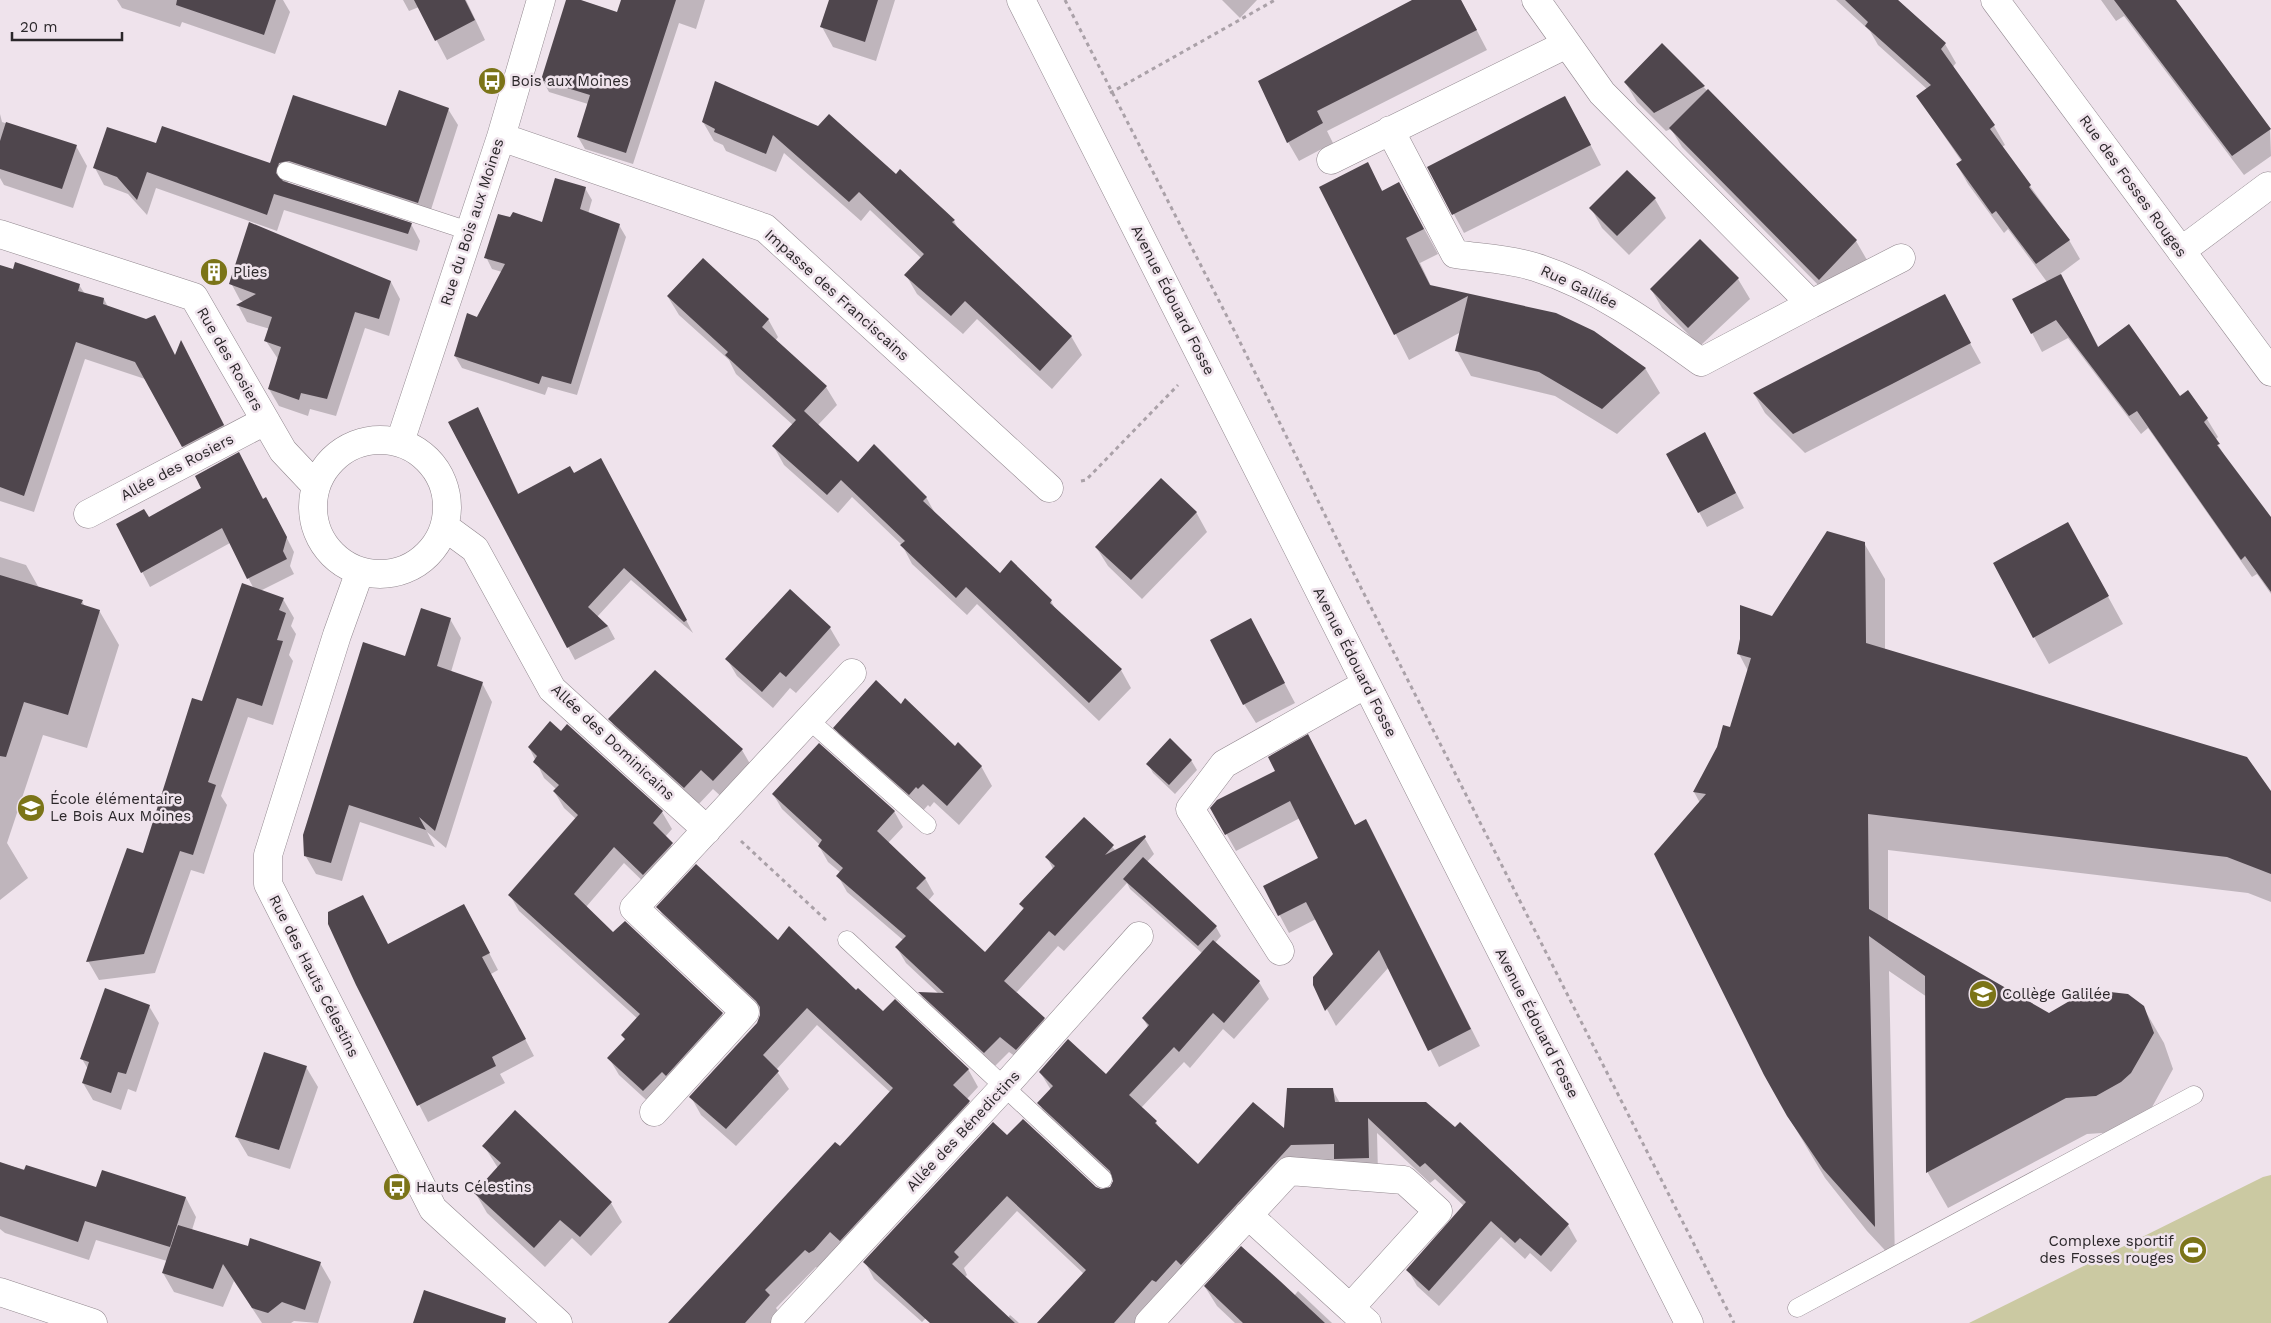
<svg xmlns="http://www.w3.org/2000/svg" width="2271" height="1323" font-family="'Work Sans',sans-serif">
	<style>
		.green { fill: #cbc9a2 }
		.shadow { fill: #0003 }
		.building { fill: #4f464d }
		.lines { fill: none; stroke-linecap: round; stroke-linejoin: round }
		.service-casing { stroke: #91878e; stroke-width: 19 }
		.minor-casing { stroke: #91878e; stroke-width: 29 }
		.path { stroke: #aaa1a8; stroke-width: 3; stroke-dasharray: 4 4; stroke-linecap: butt }
		.service { stroke: #fff; stroke-width: 18 }
		.minor { stroke: #fff; stroke-width: 28 }
		.labels { text-anchor: middle; dominant-baseline: central; stroke-width: 5; stroke-linejoin: round; paint-order: stroke }
		.poi-label { font-size: 15px; fill: #2b272a; stroke: #efe3ec; text-anchor: start }
		.street-label { font-size: 15px; fill: #2b272a; stroke: #efe3ec }
	</style>
	<rect width="100%" height="100%" fill="#efe3ec"/>
	<path class="green" d="M 2271,1175 L 2271,1323 L 1969,1323 L 2263,1177 Z"/>
	<path class="shadow" d="M 117,0 L 283,0 L 290,12 L 275,54 L 182,22 L 180,27 L 122,8 Z
		M 403,0 L 466,0 L 485,40 L 447,60 L 419,7 L 409,11 Z
		M 567,0 L 577,0 L 618,14 L 622,0 L 705,0 L 696,29 L 679,23 L 633,164 L 585,149 L 578,137 L 588,104 L 549,92 L 542,79 Z
		M 830,0 L 895,0 L 876,61 L 833,47 L 822,27 Z
		M 1222,0 L 1257,0 L 1240,18 Z
		M 1418,0 L 1461,0 L 1487,50 L 1327,131 L 1333,143 L 1299,161 L 1288,142 Z
		M 1836,0 L 1898,0 L 1945,44 L 1956,63 L 1952,68 L 1994,126 L 2005,145 L 2002,147 L 2069,240 L 2080,259 L 2060,274 L 2099,348 L 2180,398 L 2188,392 L 2207,419 L 2218,437 L 2215,440 L 2229,463 L 2271,519 L 2271,594 L 2257,574 L 2252,577 L 2148,428 L 2141,434 L 2068,338 L 2042,352 L 2032,333 L 2047,282 L 2008,229 L 2004,233 L 1968,184 L 1957,165 L 1962,162 L 1917,96 L 1927,89 L 1878,45 L 1870,31 Z
		M 2101,0 L 2174,0 L 2270,129 L 2271,156 L 2244,175 L 2124,16 L 2116,21 Z
		M 1662,45 L 1856,241 L 1867,260 L 1831,298 L 1682,147 L 1671,129 L 1666,131 L 1637,102 L 1625,82 Z
		M 716,82 L 896,176 L 954,221 L 960,232 L 1071,336 L 1082,355 L 1052,389 L 977,319 L 963,334 L 917,294 L 906,275 L 921,258 L 870,210 L 861,221 L 784,153 L 776,172 L 726,151 L 723,145 L 714,141 L 703,122 Z
		M 448,109 L 458,125 L 428,219 L 293,177 L 286,184 L 411,224 L 420,241 L 417,251 L 284,210 L 277,231 L 156,188 L 147,215 L 128,194 L 104,185 L 95,168 L 157,144 L 271,164 Z
		M 0,114 L 2,122 L 76,146 L 87,166 L 73,208 L 4,185 L 0,178 Z
		M 1576,117 L 1601,165 L 1464,233 L 1429,168 Z
		M 1367,164 L 1383,192 L 1399,183 L 1438,254 L 1420,263 L 1431,286 L 1556,315 L 1645,368 L 1660,393 L 1617,434 L 1555,396 L 1471,376 L 1457,351 L 1461,332 L 1409,360 L 1321,188 Z
		M 585,188 L 592,200 L 588,214 L 619,225 L 626,237 L 577,395 L 548,387 L 545,395 L 462,368 L 455,356 L 502,272 L 492,269 L 486,257 L 543,223 Z
		M 1655,199 L 1666,218 L 1629,255 L 1602,228 L 1591,208 Z
		M 250,224 L 391,282 L 400,299 L 389,336 L 365,328 L 336,416 L 310,409 L 308,416 L 279,406 L 269,389 L 278,359 L 266,341 L 270,329 L 247,322 L 238,305 L 244,302 L 240,300 L 231,283 Z
		M 1700,240 L 1738,279 L 1750,299 L 1700,346 L 1662,308 L 1651,289 Z
		M 0,266 L 79,285 L 85,294 L 104,299 L 108,307 L 176,356 L 190,359 L 233,442 L 193,464 L 145,379 L 85,359 L 34,512 L 0,501 Z
		M 668,297 L 768,319 L 778,337 L 775,341 L 826,387 L 837,405 L 818,425 L 858,464 L 926,497 L 936,515 L 1000,575 L 1051,601 L 1056,610 L 1121,670 L 1131,688 L 1099,721 L 977,604 L 967,615 L 912,564 L 902,545 L 852,497 L 838,513 L 784,465 L 774,447 L 793,425 L 736,374 L 729,360 L 679,315 Z
		M 1955,316 L 1981,363 L 1805,453 L 1765,413 L 1754,394 Z
		M 484,421 L 519,495 L 574,474 L 608,473 L 693,633 L 631,580 L 597,617 L 608,626 L 615,639 L 575,660 L 449,423 Z
		M 1713,448 L 1744,508 L 1707,527 L 1668,454 Z
		M 263,500 L 274,513 L 294,552 L 290,566 L 294,574 L 260,591 L 283,599 L 294,618 L 291,626 L 296,634 L 289,655 L 293,661 L 273,725 L 248,717 L 221,796 L 227,805 L 204,874 L 191,870 L 155,973 L 99,980 L 88,961 L 144,855 L 203,702 L 254,589 L 230,543 L 150,587 L 118,525 Z
		M 1196,512 L 1207,532 L 1142,599 L 1108,566 L 1096,547 Z
		M 1864,543 L 1885,579 L 1885,650 L 2271,793 L 2271,902 L 2248,893 L 1888,850 L 1888,922 L 2049,1014 L 2143,1007 L 2164,1043 L 2173,1069 L 2151,1109 L 2117,1132 L 2087,1134 L 1948,1208 L 1928,1173 L 1927,997 L 1889,971 L 1895,1261 L 1867,1231 L 1825,1178 L 1788,1116 L 1700,803 L 1694,792 L 1731,729 L 1748,671 L 1739,654 L 1773,618 Z
		M 2083,551 L 2123,624 L 2049,664 L 2034,637 Z
		M 0,557 L 26,565 L 39,588 L 82,601 L 85,607 L 100,612 L 119,645 L 87,748 L 43,735 L 7,843 L 28,878 L 0,900 Z
		M 450,619 L 461,638 L 451,672 L 482,683 L 492,702 L 446,848 L 427,832 L 435,847 L 360,822 L 342,881 L 316,874 L 305,855 Z
		M 1251,620 L 1295,703 L 1256,723 L 1244,704 Z
		M 830,628 L 840,645 L 796,693 L 790,688 L 773,708 L 737,676 L 727,659 Z
		M 610,719 L 742,750 L 753,769 L 725,800 L 713,789 L 696,807 L 621,739 Z
		M 835,728 L 956,748 L 981,766 L 992,786 L 959,825 L 934,802 L 930,807 L 928,805 L 921,813 L 846,747 Z
		M 529,747 L 662,812 L 672,829 L 665,837 L 682,860 L 653,891 L 624,863 L 586,907 L 613,934 L 722,1014 L 732,1030 L 654,1107 L 619,1075 L 609,1058 L 626,1040 L 623,1035 L 638,1019 L 519,911 L 510,895 L 576,819 L 564,808 L 554,791 L 556,789 L 544,778 Z
		M 1191,760 L 1197,770 L 1175,794 L 1153,773 L 1148,764 Z
		M 1277,771 L 1355,826 L 1366,821 L 1480,1046 L 1439,1067 L 1389,967 L 1336,1026 L 1314,985 L 1335,955 L 1316,919 L 1289,933 L 1264,886 L 1320,859 L 1300,818 L 1236,851 L 1212,808 Z
		M 773,794 L 894,811 L 903,827 L 888,843 L 925,878 L 934,894 L 928,901 L 985,954 L 1024,910 L 1020,904 L 1053,869 L 1047,857 L 1084,818 L 1116,851 L 1144,837 L 1154,854 L 1147,862 L 1216,927 L 1221,936 L 1215,943 L 1259,982 L 1269,999 L 1234,1039 L 1223,1029 L 1190,1068 L 1184,1062 L 1141,1108 L 1156,1122 L 1161,1131 L 1198,1165 L 1286,1130 L 1332,1089 L 1340,1103 L 1568,1225 L 1577,1241 L 1551,1272 L 1530,1253 L 1525,1259 L 1501,1237 L 1439,1306 L 1417,1286 L 1408,1270 L 1464,1206 L 1435,1179 L 1430,1183 L 1377,1133 L 1378,1174 L 1345,1175 L 1337,1161 L 1301,1162 L 1139,1323 L 1037,1323 L 1084,1274 L 1017,1211 L 964,1268 L 967,1275 L 964,1278 L 1008,1318 L 1010,1315 L 1019,1323 L 937,1323 L 929,1315 L 922,1322 L 874,1279 L 865,1262 L 1007,1137 L 1095,1188 L 1106,1191 L 1112,1187 L 1114,1181 L 1048,1120 L 1039,1103 L 1051,1090 L 1040,1072 L 1106,1076 L 1148,1027 L 1143,1018 L 1203,954 L 1130,889 L 1127,883 L 1064,951 L 1058,946 L 1016,993 L 1044,1019 L 1053,1034 L 1026,1064 L 1009,1052 L 993,1068 L 928,1007 L 920,993 L 939,994 L 906,963 L 897,948 L 903,940 L 847,892 L 838,876 L 841,873 L 828,862 L 819,846 L 820,845 L 782,809 Z
		M 658,907 L 778,941 L 968,1069 L 978,1087 L 967,1099 L 979,1119 L 820,1270 L 816,1267 L 776,1308 L 780,1314 L 771,1323 L 670,1323 L 891,1093 L 817,1025 L 776,1070 L 789,1089 L 736,1146 L 701,1115 L 691,1097 L 758,1023 L 761,1013 L 668,925 Z
		M 473,922 L 498,970 L 491,974 L 534,1056 L 500,1074 L 505,1083 L 428,1122 L 357,984 L 388,946 Z
		M 149,1006 L 159,1023 L 136,1092 L 128,1089 L 121,1110 L 93,1100 L 83,1083 L 88,1069 L 82,1059 Z
		M 306,1067 L 318,1087 L 290,1169 L 248,1156 L 236,1136 Z
		M 484,1146 L 611,1203 L 622,1222 L 591,1256 L 572,1238 L 545,1267 L 487,1213 L 476,1194 L 498,1168 Z
		M 0,1163 L 97,1189 L 186,1198 L 196,1217 L 192,1230 L 249,1247 L 320,1263 L 331,1282 L 318,1323 L 294,1321 L 291,1323 L 262,1323 L 234,1281 L 223,1307 L 174,1292 L 163,1273 L 167,1261 L 96,1240 L 89,1260 L 5,1233 L 0,1229 Z
		M 1205,1287 L 1294,1296 L 1298,1291 L 1332,1323 L 1235,1323 L 1217,1306 Z"/>
	<path class="building" d="M 177,0 L 276,0 L 264,35 L 176,5 Z
		M 414,0 L 465,0 L 475,20 L 435,41 Z
		M 566,0 L 581,0 L 617,12 L 621,0 L 676,0 L 626,153 L 577,137 L 590,95 L 541,80 Z
		M 829,0 L 878,0 L 865,42 L 820,27 Z
		M 1412,0 L 1461,0 L 1477,30 L 1317,111 L 1323,123 L 1287,143 L 1258,81 Z
		M 1845,0 L 1898,0 L 1946,43 L 1941,49 L 1995,125 L 1990,129 L 2031,185 L 2029,187 L 2070,240 L 2036,264 L 1996,211 L 1992,214 L 1956,164 L 1962,160 L 1916,96 L 1931,85 L 1865,26 L 1868,22 Z
		M 2114,0 L 2176,0 L 2271,129 L 2232,156 Z
		M 1662,43 L 1705,86 L 1654,113 L 1624,82 Z
		M 715,81 L 818,126 L 829,114 L 896,174 L 900,169 L 955,220 L 952,222 L 1072,336 L 1040,371 L 965,301 L 951,316 L 904,275 L 924,254 L 859,192 L 849,202 L 773,135 L 766,154 L 714,132 L 715,129 L 702,122 Z
		M 1708,89 L 1857,240 L 1819,280 L 1669,128 Z
		M 399,90 L 449,108 L 418,203 L 289,161 L 279,163 L 276,173 L 283,181 L 412,223 L 408,234 L 274,194 L 267,215 L 147,172 L 137,200 L 117,177 L 93,168 L 107,127 L 156,143 L 162,126 L 270,163 L 293,95 L 386,126 Z
		M 1565,96 L 1591,145 L 1452,215 L 1427,167 Z
		M 6,122 L 77,145 L 62,189 L 0,169 L 0,141 Z
		M 1368,162 L 1382,191 L 1399,182 L 1424,229 L 1406,238 L 1430,285 L 1556,313 L 1594,331 L 1646,368 L 1602,409 L 1539,372 L 1455,351 L 1468,296 L 1394,335 L 1319,187 Z
		M 1627,170 L 1656,198 L 1617,236 L 1589,208 Z
		M 555,178 L 586,187 L 580,209 L 620,224 L 571,384 L 542,376 L 539,384 L 454,356 L 467,313 L 477,317 L 505,264 L 484,258 L 498,214 L 510,217 L 513,212 L 542,222 Z
		M 249,222 L 391,281 L 379,319 L 355,312 L 327,399 L 301,393 L 299,400 L 268,389 L 281,347 L 264,341 L 272,317 L 236,305 L 256,294 L 229,284 Z
		M 1700,239 L 1739,278 L 1688,328 L 1650,289 Z
		M 703,258 L 769,319 L 762,327 L 827,386 L 804,411 L 858,462 L 874,444 L 927,497 L 923,501 L 1000,573 L 1011,560 L 1052,600 L 1050,603 L 1122,669 L 1089,703 L 966,587 L 956,598 L 900,545 L 905,541 L 841,480 L 827,495 L 772,446 L 796,420 L 725,355 L 728,352 L 667,296 Z
		M 15,262 L 80,284 L 78,291 L 104,298 L 103,304 L 146,319 L 155,315 L 175,355 L 181,340 L 224,425 L 182,447 L 135,362 L 76,342 L 24,496 L 0,487 L 0,265 L 13,269 Z
		M 2061,274 L 2098,347 L 2129,324 L 2180,396 L 2188,390 L 2208,418 L 2204,422 L 2220,444 L 2217,445 L 2271,517 L 2271,592 L 2245,556 L 2241,560 L 2137,411 L 2129,416 L 2056,320 L 2031,334 L 2012,299 Z
		M 1945,294 L 1971,343 L 1892,384 L 1793,434 L 1753,393 Z
		M 478,407 L 518,494 L 570,466 L 574,473 L 601,458 L 687,620 L 684,622 L 624,568 L 588,607 L 608,626 L 567,648 L 448,422 Z
		M 1705,432 L 1736,493 L 1698,513 L 1666,454 Z
		M 239,452 L 263,499 L 266,497 L 287,537 L 283,551 L 287,559 L 247,579 L 222,528 L 141,573 L 116,524 L 144,509 L 149,517 L 201,488 L 195,476 Z
		M 1161,478 L 1197,512 L 1131,580 L 1095,547 Z
		M 2068,522 L 2109,596 L 2033,638 L 1993,563 Z
		M 1827,531 L 1865,542 L 1866,643 L 2247,757 L 2271,791 L 2271,874 L 2227,857 L 1868,814 L 1869,909 L 2049,1013 L 2078,996 L 2101,991 L 2128,994 L 2144,1006 L 2154,1033 L 2131,1073 L 2121,1082 L 2096,1096 L 2066,1098 L 1926,1173 L 1925,976 L 1869,936 L 1875,1227 L 1823,1169 L 1787,1116 L 1764,1075 L 1654,854 L 1706,794 L 1693,792 L 1717,747 L 1723,725 L 1730,727 L 1751,658 L 1737,654 L 1740,639 L 1740,605 L 1772,616 Z
		M 0,575 L 83,600 L 81,604 L 100,610 L 68,715 L 24,702 L 6,757 L 0,756 Z
		M 242,583 L 284,598 L 279,610 L 286,613 L 277,640 L 283,641 L 262,706 L 237,698 L 208,782 L 216,785 L 193,855 L 180,851 L 144,954 L 86,962 L 127,848 L 143,853 L 192,698 L 202,701 Z
		M 790,589 L 831,627 L 786,677 L 780,672 L 762,692 L 725,659 Z
		M 421,608 L 451,618 L 437,666 L 483,682 L 435,831 L 419,817 L 426,830 L 349,805 L 331,863 L 304,856 L 303,835 L 363,642 L 405,656 Z
		M 1251,618 L 1285,683 L 1243,705 L 1210,640 Z
		M 655,670 L 743,749 L 713,781 L 701,770 L 684,788 L 608,719 Z
		M 876,680 L 901,704 L 905,698 L 955,746 L 958,742 L 982,766 L 947,806 L 923,784 L 918,789 L 916,787 L 909,795 L 833,728 Z
		M 550,721 L 561,731 L 567,724 L 663,811 L 653,823 L 673,843 L 643,875 L 614,847 L 574,894 L 613,932 L 625,921 L 723,1013 L 666,1076 L 662,1072 L 643,1091 L 607,1058 L 625,1039 L 621,1035 L 640,1014 L 508,895 L 578,815 L 553,791 L 559,785 L 533,762 L 537,756 L 528,747 Z
		M 1308,734 L 1355,825 L 1366,819 L 1471,1029 L 1428,1051 L 1379,950 L 1325,1011 L 1313,985 L 1313,977 L 1333,954 L 1306,902 L 1278,916 L 1263,886 L 1318,858 L 1290,801 L 1225,835 L 1210,808 L 1217,800 L 1275,771 L 1268,757 Z
		M 1170,738 L 1192,760 L 1169,785 L 1146,764 Z
		M 819,743 L 895,811 L 877,831 L 926,878 L 916,888 L 985,952 L 1024,908 L 1019,904 L 1055,866 L 1045,857 L 1084,817 L 1114,845 L 1105,855 L 1145,835 L 1146,837 L 1055,936 L 1049,931 L 1004,981 L 1045,1018 L 1016,1050 L 1000,1037 L 984,1053 L 918,992 L 944,993 L 895,947 L 906,936 L 836,876 L 843,868 L 818,846 L 822,840 L 772,794 Z
		M 1143,857 L 1217,926 L 1198,946 L 1123,879 Z
		M 696,864 L 778,940 L 789,926 L 856,990 L 858,988 L 883,1011 L 895,999 L 969,1069 L 953,1085 L 970,1101 L 840,1241 L 830,1232 L 814,1250 L 809,1253 L 805,1250 L 765,1290 L 770,1295 L 745,1323 L 668,1323 L 835,1142 L 840,1146 L 893,1088 L 807,1008 L 763,1055 L 779,1071 L 726,1129 L 689,1097 L 757,1023 L 760,1015 L 760,1007 L 756,1001 L 656,907 Z
		M 363,895 L 388,944 L 464,904 L 490,953 L 482,957 L 526,1039 L 492,1057 L 496,1066 L 417,1106 L 356,985 L 328,924 L 328,912 Z
		M 1213,940 L 1260,981 L 1224,1023 L 1213,1013 L 1179,1052 L 1174,1047 L 1129,1095 L 1157,1121 L 1155,1123 L 1198,1164 L 1253,1102 L 1284,1128 L 1287,1088 L 1333,1088 L 1335,1102 L 1426,1102 L 1455,1127 L 1460,1122 L 1569,1224 L 1541,1256 L 1520,1238 L 1515,1243 L 1491,1221 L 1429,1291 L 1406,1270 L 1466,1202 L 1425,1163 L 1420,1167 L 1368,1118 L 1369,1158 L 1334,1159 L 1334,1144 L 1291,1145 L 1181,1265 L 1176,1260 L 1156,1282 L 1152,1280 L 1114,1323 L 1037,1323 L 1086,1270 L 1007,1196 L 954,1252 L 959,1257 L 952,1264 L 1015,1323 L 930,1323 L 863,1262 L 993,1122 L 1007,1135 L 1023,1119 L 1096,1187 L 1101,1189 L 1110,1187 L 1113,1181 L 1110,1171 L 1037,1103 L 1053,1086 L 1039,1072 L 1068,1039 L 1106,1074 L 1149,1025 L 1142,1018 Z
		M 105,988 L 150,1005 L 126,1074 L 118,1072 L 111,1093 L 82,1083 L 89,1062 L 80,1059 Z
		M 264,1052 L 307,1066 L 279,1150 L 235,1137 Z
		M 515,1110 L 612,1202 L 580,1237 L 560,1220 L 534,1248 L 474,1193 L 501,1163 L 482,1146 Z
		M 0,1162 L 24,1170 L 26,1165 L 96,1187 L 102,1170 L 186,1197 L 170,1247 L 85,1221 L 78,1242 L 0,1216 Z
		M 178,1225 L 248,1246 L 250,1238 L 321,1262 L 305,1310 L 282,1302 L 268,1313 L 252,1308 L 223,1264 L 213,1289 L 162,1273 Z
		M 1241,1246 L 1280,1281 L 1325,1323 L 1243,1323 L 1204,1286 Z
		M 424,1290 L 506,1318 L 505,1323 L 413,1323 Z"/>
	<g class="lines">
		<defs>
			<path id="service" d="M 286,171 L 469,231
				M 809,720 L 927,825
				M 847,940 L 1103,1179
				M 1797,1308 L 2194,1095"/>
			<path id="minor" d="M 1021,0 L 1689,1323
				M 1995,0 L 2271,372
				M 1390,130 L 1455,254 C 1481,258 1510,259 1535,267 C 1597,287 1649,324 1701,362 L 1811,304 L 1602,93 L 1536,0
				M 501,137 L 765,228 L 1049,488
				M 1331,160 L 1567,44
				M 0,234 L 194,297 L 283,451 L 316,486
				M 2181,251 L 2268,186
				M 1811,304 L 1901,258
				M313 507a67 67 0 1 1 134 0a67 67 0 1 1-134 0Z
				M 400,442 L 501,137 L 541,0
				M 88,514 L 265,421
				M 445,527 L 475,549 L 552,689 L 707,830
				M 360,571 L 337,635 L 268,855 L 268,884 L 433,1209 L 558,1323
				M 1280,951 L 1190,809 L 1224,764 L 1366,684
				M 654,1112 L 745,1012 L 634,908 L 852,673
				M 1248,1215 L 1350,1308
				M 0,1292 L 93,1323
				M 785,1323 L 1004,1087 L 1139,936
				M 1149,1323 L 1289,1171 L 1404,1180 L 1438,1211 L 1350,1308 L 1367,1323"/>
		</defs>
		<use href="#service" class="service-casing"/>
		<use href="#minor" class="minor-casing"/>
		<path class="path" d="M 1065,0 L 1237,336 L 1354,574 L 1734,1323
			M 1110,93 L 1275,0
			M 1081,481 L 1086,480 L 1178,385
			M 741,841 L 828,922"/>
		<use href="#service" class="service"/>
		<use href="#minor" class="minor"/>
	</g>
	<defs>
		<symbol id="bus-disc" viewBox="-11 -11 22 22"><circle r="9.5" fill="#7b7418" stroke="#efe3ec"/><path d="M-5-6H5V4H4V6H2V4H-2V6H-4V4H-5ZM-3.5-4V0h7V-4ZM-3.5 1.2v1.5H-2V1.2ZM2 1.2v1.5H3.5V1.2Z" fill="#fff"/></symbol>
		<symbol id="building-disc" viewBox="-11 -11 22 22"><circle r="9.5" fill="#7b7418" stroke="#efe3ec"/><path d="M-4-6H4V6H1V3H-1V6H-4ZM-2.5-4.3h1.7v1.8h-1.7ZM.8-4.3h1.7v1.8H.8ZM-2.5-1h1.7V.8h-1.7ZM.8-1h1.7V.8H.8Z" fill="#fff"/></symbol>
		<symbol id="school-disc" viewBox="-11 -11 22 22"><circle r="9.5" fill="#7b7418" stroke="#efe3ec"/><path d="M0-5L7-2L0 1L-7-2ZM-4 1L0 2.5L4 1V4Q0 6-4 4Z" fill="#fff"/></symbol>
		<symbol id="stadium-disc" viewBox="-11 -11 22 22"><circle r="9.5" fill="#7b7418" stroke="#efe3ec"/><path d="M0-5a6.5 5 0 1 0 0 10a6.5 5 0 1 0 0-10ZM-3.5-1.8h7v3.6h-7Z" fill="#fff"/></symbol>
	</defs>
	<g fill-rule="evenodd">
		<use href="#bus-disc" x="476" y="65" width="32" height="32"/>
		<use href="#building-disc" x="198" y="256" width="32" height="32"/>
		<use href="#school-disc" x="15" y="792" width="32" height="32"/>
		<use href="#school-disc" x="1967" y="978" width="32" height="32"/>
		<use href="#bus-disc" x="381" y="1171" width="32" height="32"/>
		<use href="#stadium-disc" x="2177" y="1234" width="32" height="32"/>
	</g>
	<g class="labels">
		<g class="poi-label">
			<text x="511" y="81">Bois aux Moines</text>
			<text x="233" y="272">Plies</text>
			<text x="50" y="799">École élémentaire<tspan x="50" dy="17">Le Bois Aux Moines</tspan></text>
			<text x="2002" y="994">Collège Galilée</text>
			<text x="416" y="1187">Hauts Célestins</text>
			<text x="2174" y="1241" text-anchor="end">Complexe sportif<tspan x="2174" dy="17">des Fosses rouges</tspan></text>
		</g>
		<g class="street-label">
			<text transform="translate(2133 186) rotate(54)">Rue des Fosses Rouges</text>
			<text transform="translate(472 222) rotate(-72)">Rue du Bois aux Moines</text>
			<text transform="translate(1579 287) rotate(25)">Rue Galilée</text>
			<text transform="translate(837 295) rotate(42)">Impasse des Franciscains</text>
			<text transform="translate(1173 300) rotate(63)">Avenue Édouard Fosse</text>
			<text transform="translate(230 359) rotate(60)">Rue des Rosiers</text>
			<text transform="translate(177 467) rotate(-28)">Allée des Rosiers</text>
			<text transform="translate(1355 662) rotate(63)">Avenue Édouard Fosse</text>
			<text transform="translate(613 742) rotate(43)">Allée des Dominicains</text>
			<text transform="translate(314 976) rotate(63)">Rue des Hauts Célestins</text>
			<text transform="translate(1537 1023) rotate(63)">Avenue Édouard Fosse</text>
			<text transform="translate(963 1131) rotate(-47)">Allée des Bénedictins</text>
		</g>
	</g>
	<path d="M12 32v8h110v-8" fill="none" stroke="#2b272a" stroke-width="2.5"/>
	<text x="20" y="32" font-size="15" fill="#2b272a" stroke="#efe3ec" stroke-width="4" paint-order="stroke">20 m</text>
</svg>
